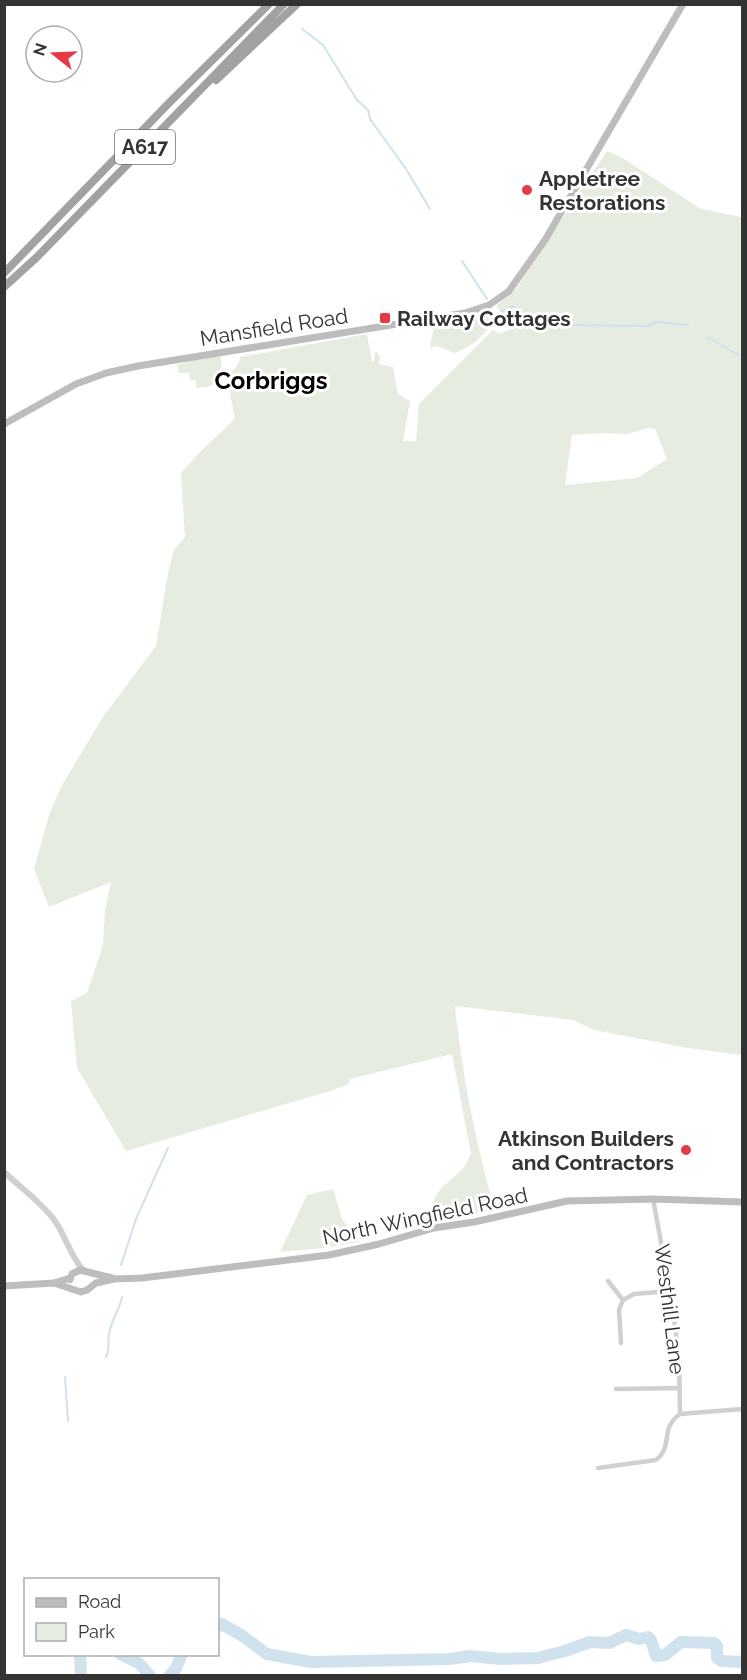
<svg xmlns="http://www.w3.org/2000/svg" width="747" height="1680" font-family="Raleway,sans-serif">
	<style>
		.green { fill: #e6ecdf; fill-rule: evenodd }
		.lines { fill: none; stroke-linecap: round; stroke-linejoin: round }
		.stream { stroke: #cfe2ee; stroke-width: 2 }
		.river { stroke: #cfe2ee; stroke-width: 12 }
		.minor { stroke: #d0d0d0; stroke-width: 4.5 }
		.tertiary { stroke: #d0d0d0; stroke-width: 6 }
		.secondary { stroke: #bdbdbd; stroke-width: 7 }
		.trunk { stroke: #a2a2a2; stroke-width: 8 }
		.poi-dot { fill: #e63946; stroke: #fff; stroke-width: 2 }
		.labels { text-anchor: middle; dominant-baseline: central; stroke-width: 6; stroke-linejoin: round; paint-order: stroke }
		.shield { fill: #fff; stroke: #707070; stroke-width: 1.5 }
		.shield-label { font-size: 20px; font-weight: bold; fill: #333 }
		.poi-label { font-size: 21px; font-weight: bold; fill: #333; stroke: #fff; text-anchor: start }
		.street-label { font-size: 21px; fill: #333; stroke: #fff }
		.quarter-label { font-size: 24px; font-weight: bold; fill: #000; stroke: #fff }
	</style>
	<rect width="100%" height="100%" fill="#fff"/>
	<path class="green" d="M 607,151 L 621,157 L 701,209 L 742,217 L 742,1055 L 688,1048 L 594,1030 L 573,1020 L 455,1006 C 462,1076 476,1142 494,1209 L 431,1222 C 428,1182 460,1184 471,1154 L 452,1054 L 350,1079 L 349,1084 L 330,1091 L 126,1151 L 77,1068 L 71,1001 L 87,993 L 103,945 L 105,910 L 111,882 L 49,907 L 34,869 L 49,815 L 62,785 L 103,717 L 156,646 L 168,573 L 174,550 L 185,537 L 181,473 L 199,453 L 235,419 C 233,409 227,383 231,374 C 235,365 239,368 240,357 L 367,334 L 372,362 L 374,362 L 375,352 L 377,352 L 380,357 L 379,364 L 393,367 L 398,394 L 410,401 L 403,441 L 416,441 L 419,404 L 493,330 L 499,334 L 511,329 L 517,324 L 516,321 L 507,319 L 496,306 L 516,289 ZM 648,428 L 655,429 L 667,459 L 637,478 L 565,485 L 572,435 L 603,433 L 627,434 Z
		M 486,309 L 492,317 C 490,333 471,347 455,353 L 437,346 L 430,348 L 434,326 L 461,319 L 466,322 L 474,321 L 477,314 Z
		M 221,356 L 221,369 L 217,383 L 207,387 L 196,388 L 196,380 L 190,380 L 189,373 L 179,373 L 177,365 L 190,361 Z
		M 333,1189 L 342,1219 L 359,1242 L 323,1248 L 280,1252 L 307,1195 Z"/>
	<g class="lines">
		<path class="stream" d="M 302,29 L 323,45 L 357,100 L 368,110 L 370,119 L 406,169 L 430,209
			M 462,261 L 487,299
			M 501,312 L 513,306 L 528,319
			M 539,325 L 564,325
			M 569,325 L 648,326 L 656,322 L 688,325
			M 708,337 L 742,357
			M 121,1265 L 136,1219 L 168,1148
			M 106,1357 C 111,1348 107,1343 109,1334 C 111,1320 120,1309 122,1297
			M 65,1377 L 68,1421"/>
		<path class="river" d="M 218,1627 L 222,1624 L 241,1635 L 267,1654 L 311,1662 L 449,1659 L 470,1656 L 501,1659 L 538,1658 L 565,1651 L 590,1642 L 609,1643 L 626,1635 L 639,1639 L 648,1637 L 651,1640 L 656,1656 L 665,1655 L 681,1642 L 714,1643 L 717,1646 L 717,1658 L 722,1661 L 742,1662
			M 80,1654 L 81,1676
			M 120,1654 L 140,1664 L 150,1676
			M 169,1676 L 175,1670 L 182,1654"/>
		<path class="minor" d="M 653,1199 L 670,1291 L 679,1356 L 680,1414
			M 608,1281 L 623,1300
			M 621,1343 L 619,1310 L 623,1300 L 634,1294 L 670,1291
			M 616,1389 L 680,1388
			M 680,1414 L 742,1409
			M 598,1468 L 656,1460 C 674,1446 659,1429 680,1414"/>
		<path class="tertiary" d="M 4,1172 C 21,1188 41,1202 55,1221 C 66,1237 70,1255 83,1270"/>
		<path class="secondary" d="M 4,424 L 76,384 L 106,373 L 138,366 L 465,313 L 489,305 L 509,291 L 545,240 L 683,4
			M 70,1280 L 72,1274 L 80,1270 L 112,1278
			M 54,1283 L 81,1292 L 87,1290 L 96,1283 L 114,1279 L 142,1278 L 329,1255 L 379,1244 L 434,1228 L 474,1222 L 567,1201 L 653,1199 L 742,1202
			M 4,1286 L 54,1283 L 70,1278"/>
		<path class="trunk" d="M 216,80 L 297,4
			M 4,273 L 169,103 L 269,4
			M 4,287 L 36,258 L 284,4"/>
	</g>
	<g class="poi-dot">
		<circle cx="527" cy="190" r="6"/>
		<rect x="379" y="312" width="12" height="12" rx="3"/>
		<circle cx="686" cy="1150" r="6"/>
	</g>
	<g class="labels">
		<rect class="shield" x="115" y="130" width="60" height="34" rx="4.5"/>
		<g class="shield-label">
			<text x="145" y="147">A617</text>
		</g>
		<g class="poi-label">
			<text x="539" y="178">Appletree<tspan x="539" dy="24">Restorations</tspan></text>
			<text x="397" y="318">Railway Cottages</text>
			<text x="674" y="1138" text-anchor="end">Atkinson Builders<tspan x="674" dy="24">and Contractors</tspan></text>
		</g>
		<g class="street-label">
			<text transform="translate(274 327) rotate(-9)">Mansfield Road</text>
			<text transform="translate(425 1216) rotate(-12)">North Wingfield Road</text>
			<text transform="translate(670 1309) rotate(83)">Westhill Lane</text>
		</g>
		<g class="quarter-label">
			<text x="271" y="380">Corbriggs</text>
		</g>
	</g>
	<rect width="747" height="1680" fill="none" stroke="#333333" stroke-width="12"/>
	<rect x="24" y="1578" width="195" height="78" fill="#ffffff" stroke="#adadad" stroke-width="1.5"/>
	<rect x="36" y="1598" width="30" height="9" fill="#bdbdbd" stroke="#adadad" stroke-width="1.5"/>
	<text x="78" y="1608" font-size="18" fill="#333333">Road</text>
	<rect x="36" y="1623" width="30" height="18" fill="#e6ecdf" stroke="#adadad" stroke-width="1.5"/>
	<text x="78" y="1638" font-size="18" fill="#333333">Park</text>
	<g transform="translate(54 54) rotate(288)"><circle r="28" fill="#ffffff" stroke="#adadad" stroke-width="1.5"/>
	<path d="M0-4.5L10 22L0 15L-10 22Z" fill="#e63946"/>
	<text y="-9" font-size="16" font-weight="bold" text-anchor="middle" fill="#333333">N</text>
	</g>
</svg>
